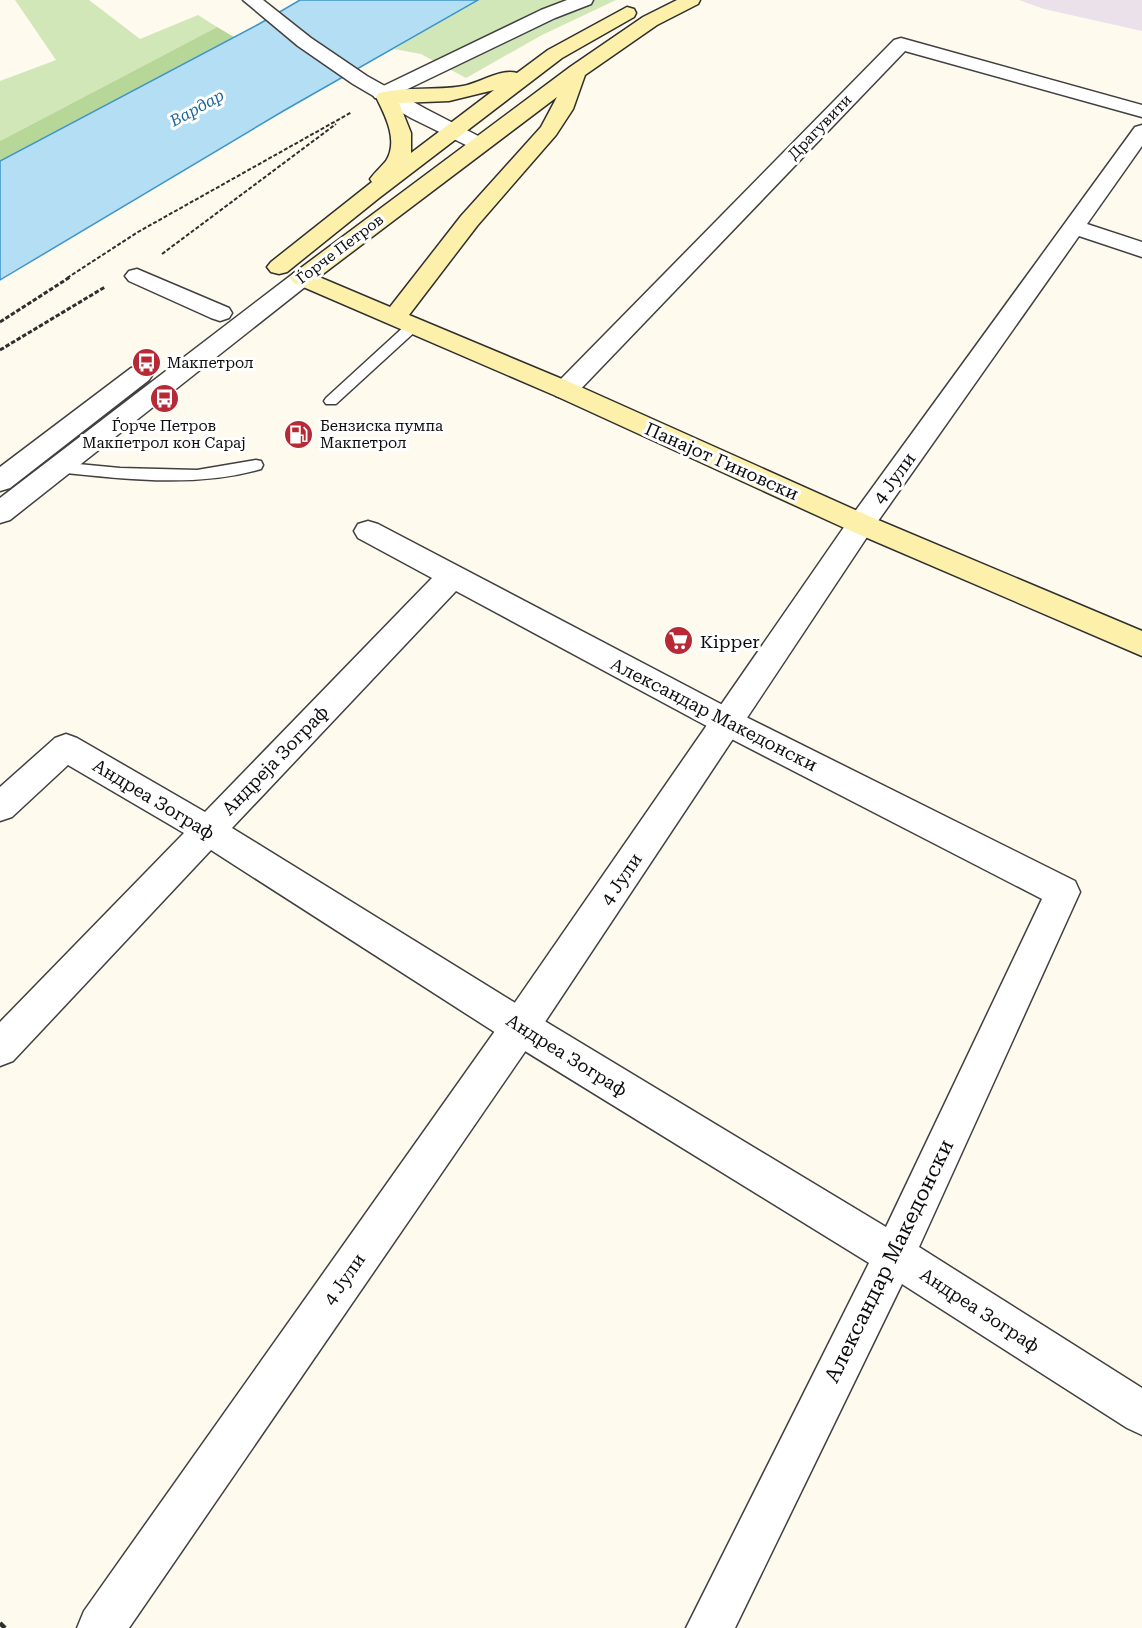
<svg xmlns="http://www.w3.org/2000/svg" width="1142" height="1628" font-family="'Roboto Serif',serif">
	<style>
		.industrial { fill: #eae1eb }
		.green { fill: #d2e7b8 }
		.forest { fill: #b7d798 }
		.water { fill: #b4def4; stroke: #3e95c8; stroke-width: 1.5 }
		.lines { fill: none; stroke-linecap: round; stroke-linejoin: round }
		.service-casing { stroke: #404040; stroke-width: 3 }
		.minor-casing { stroke: #404040; stroke-width: 3 }
		.tertiary-casing { stroke: #404040; stroke-width: 3 }
		.secondary-casing { stroke: #2f2f2f; stroke-width: 3 }
		.path-far2 { stroke: #2f2f2f; stroke-width: 2; stroke-dasharray: 4 2; stroke-linecap: butt }
		.path-far1 { stroke: #2f2f2f; stroke-width: 3; stroke-dasharray: 4.5 2; stroke-linecap: butt }
		.path { stroke: #2f2f2f; stroke-width: 4.5; stroke-dasharray: 8 4; stroke-linecap: butt }
		.service { fill: #fff; fill-rule: evenodd }
		.minor { fill: #fff; fill-rule: evenodd }
		.tertiary { fill: #fff; fill-rule: evenodd }
		.secondary { fill: #fcf0ab; fill-rule: evenodd }
		.labels { text-anchor: middle; dominant-baseline: central; stroke-width: 6; stroke-linejoin: round; paint-order: stroke }
		.far-street-label { font-size: 15px; fill: #0d0d0d; stroke: #fff }
		.far-poi-label { font-size: 15px; fill: #0d0d0d; stroke: #fff; text-anchor: start }
		.far-water-label { font-size: 16px; font-style: italic; fill: #1b669a; stroke: #fff }
		.street-label { font-size: 18px; fill: #0d0d0d; stroke: #fff }
		.poi-label { font-size: 18px; fill: #0d0d0d; stroke: #fff; text-anchor: start }
		.near-street-label { font-size: 21px; fill: #0d0d0d; stroke: #fff }
	</style>
	<rect width="100%" height="100%" fill="#fefaed"/>
	<path class="industrial" d="M 1019,0 L 1142,0 L 1142,31 L 1044,9 Z"/>
	<path class="green" d="M 15,0 L 89,0 L 140,39 L 198,15 L 217,27 L 0,141 L 0,81 L 56,60 Z
		M 478,0 L 616,0 L 542,35 L 466,78 L 421,54 L 394,49 Z"/>
	<path class="forest" d="M 217,27 L 234,37 L 0,161 L 0,141 Z"/>
	<path class="water" d="M 300,0 L 478,0 L 285,110 L 0,280 L 0,161 L 259,24 Z"/>
	<g class="lines">
		<defs>
			<path id="service" d="M 413,322 L 418,323 L 420,326 L 418,329 L 336,404 L 326,404 L 324,401 L 326,398 L 408,323 Z
				M 256,460 L 261,461 L 263,465 L 261,469 C 195,488 124,479 57,472 L 50,467 L 57,462 L 120,468 L 197,470 Z"/>
			<path id="minor" d="M 567,0 L 593,0 L 591,4 L 555,18 L 389,98 L 375,98 L 372,94 L 375,90 L 541,10 Z
				M 901,38 L 1142,105 L 1142,117 L 905,51 L 574,396 L 565,399 L 556,396 L 552,390 L 556,384 L 894,40 Z
				M 1142,125 L 1142,146 L 1087,224 L 1142,242 L 1142,257 L 1079,236 L 871,531 L 861,534 L 851,531 L 847,524 L 851,517 L 1135,127 Z
				M 137,269 L 229,308 L 232,313 L 229,318 L 220,321 L 211,318 L 129,281 L 125,276 L 129,271 Z
				M 368,521 L 378,524 L 738,713 L 1075,881 L 1080,892 L 919,1247 L 1142,1388 L 1142,1435 L 1127,1428 L 902,1284 L 735,1628 L 686,1628 L 869,1263 L 507,1040 L 211,850 L 13,1061 L 0,1066 L 0,1022 L 184,833 L 68,765 L 12,817 L 0,821 L 0,787 L 55,738 L 66,734 L 77,738 L 205,812 L 432,578 L 358,538 L 354,531 L 358,524 ZM 456,591 L 716,731 L 1042,899 L 886,1227 L 533,1014 L 232,828 Z"/>
			<path id="tertiary" d="M 243,0 L 263,0 L 311,38 L 367,76 L 426,109 L 486,140 L 490,144 L 486,148 L 479,150 L 472,148 L 411,118 L 353,84 L 298,46 Z
				M 302,271 L 310,273 L 314,278 L 310,283 L 10,520 L 0,523 L 0,498 L 294,273 Z
				M 140,366 L 149,368 L 153,374 L 149,380 L 10,488 L 0,491 L 0,467 L 131,368 Z
				M 861,514 L 871,517 L 875,524 L 871,531 L 533,1040 L 129,1628 L 77,1628 L 84,1611 L 507,1014 L 851,517 Z"/>
			<path id="secondary" d="M 677,0 L 700,0 L 698,4 L 657,25 L 585,75 L 573,109 L 556,135 L 477,226 L 409,315 L 574,384 L 871,517 L 1142,631 L 1142,656 L 851,531 L 556,396 L 294,283 L 290,278 L 294,273 L 570,67 L 643,17 ZM 557,97 L 541,127 L 461,216 L 390,307 L 319,277 Z
				M 627,7 L 634,9 L 636,13 L 634,17 L 562,58 L 379,198 L 287,272 L 279,274 L 271,272 L 267,267 L 271,262 L 372,182 L 370,179 C 375,172 381,167 386,161 C 399,141 385,115 376,97 L 379,93 C 406,86 436,91 463,86 C 480,83 501,68 517,73 L 548,50 ZM 494,90 L 411,153 L 411,133 L 399,103 L 449,101 Z"/>
		</defs>
		<use href="#service" class="service-casing"/>
		<use href="#minor" class="minor-casing"/>
		<use href="#tertiary" class="tertiary-casing"/>
		<use href="#secondary" class="secondary-casing"/>
		<path class="path-far2" d="M 162,254 L 336,124
			M 67,278 L 138,232 L 352,112"/>
		<path class="path-far1" d="M 0,322 L 70,277
			M 0,350 L 105,287"/>
		<path class="path" d="M 0,1623 L 5,1628"/>
		<use href="#service" class="service"/>
		<use href="#minor" class="minor"/>
		<use href="#tertiary" class="tertiary"/>
		<use href="#secondary" class="secondary"/>
	</g>
	<defs>
		<symbol id="bus-disc" viewBox="-11 -11 22 22"><circle r="9.5" fill="#b72a35" stroke="#fff"/><path d="M-5-6H5V4H4V6H2V4H-2V6H-4V4H-5ZM-3.5-4V0h7V-4ZM-3.5 1.2v1.5H-2V1.2ZM2 1.2v1.5H3.5V1.2Z" fill="#fff"/></symbol>
		<symbol id="fuel-disc" viewBox="-11 -11 22 22"><circle r="9.5" fill="#b72a35" stroke="#fff"/><path d="M-5.5-6h7V0h2V4h1.3V-2.5L3-4.5l.8-.8L6-3V5H2.5V1h-1V6h-7ZM-4.2-4.7v3.2H.2V-4.7Z" fill="#fff"/></symbol>
		<symbol id="supermarket-disc" viewBox="-11 -11 22 22"><circle r="9.5" fill="#b72a35" stroke="#fff"/><path d="M-6-5.5h2.5l.6 2H6L4.5 2H-2.5L-4.4-4H-6ZM-1.5 3.2a1.3 1.3 0 1 0 .1 0ZM3 3.2a1.3 1.3 0 1 0 .1 0Z" fill="#fff"/></symbol>
	</defs>
	<g fill-rule="evenodd">
		<use href="#bus-disc" x="130" y="346" width="33" height="33"/>
		<use href="#bus-disc" x="148" y="382" width="33" height="33"/>
		<use href="#fuel-disc" x="282" y="418" width="33" height="33"/>
		<use href="#supermarket-disc" x="662" y="624" width="33" height="33"/>
	</g>
	<g class="labels">
		<g class="far-street-label">
			<text transform="translate(820 127) rotate(-46)">Драгувити</text>
			<text transform="translate(340 249) rotate(-37)">Ѓорче Петров</text>
		</g>
		<g class="far-poi-label">
			<text x="167" y="363">Макпетрол</text>
			<text x="164" y="426" text-anchor="middle">Ѓорче Петров<tspan x="164" dy="17">Макпетрол кон Сарај</tspan></text>
			<text x="320" y="426">Бензиска пумпа<tspan x="320" dy="17">Макпетрол</tspan></text>
		</g>
		<g class="far-water-label">
			<text transform="translate(197 108) rotate(-29)">Вардар</text>
		</g>
		<g class="street-label">
			<text transform="translate(722 461) rotate(24)">Панајот Гиновски</text>
			<text transform="translate(894 478) rotate(-54)">4 Јули</text>
			<text transform="translate(714 714) rotate(27)">Αлександар Македонски</text>
			<text transform="translate(275 760) rotate(-46)">Андреја Зограф</text>
			<text transform="translate(154 799) rotate(31)">Андреа Зограф</text>
			<text transform="translate(621 879) rotate(-56)">4 Јули</text>
			<text transform="translate(567 1055) rotate(32)">Андреа Зограф</text>
			<text transform="translate(344 1279) rotate(-55)">4 Јули</text>
			<text transform="translate(980 1310) rotate(33)">Андреа Зограф</text>
		</g>
		<g class="poi-label">
			<text x="700" y="641">Kipper</text>
		</g>
		<g class="near-street-label">
			<text transform="translate(889 1261) rotate(-64)">Александар Македонски</text>
		</g>
	</g>
</svg>
